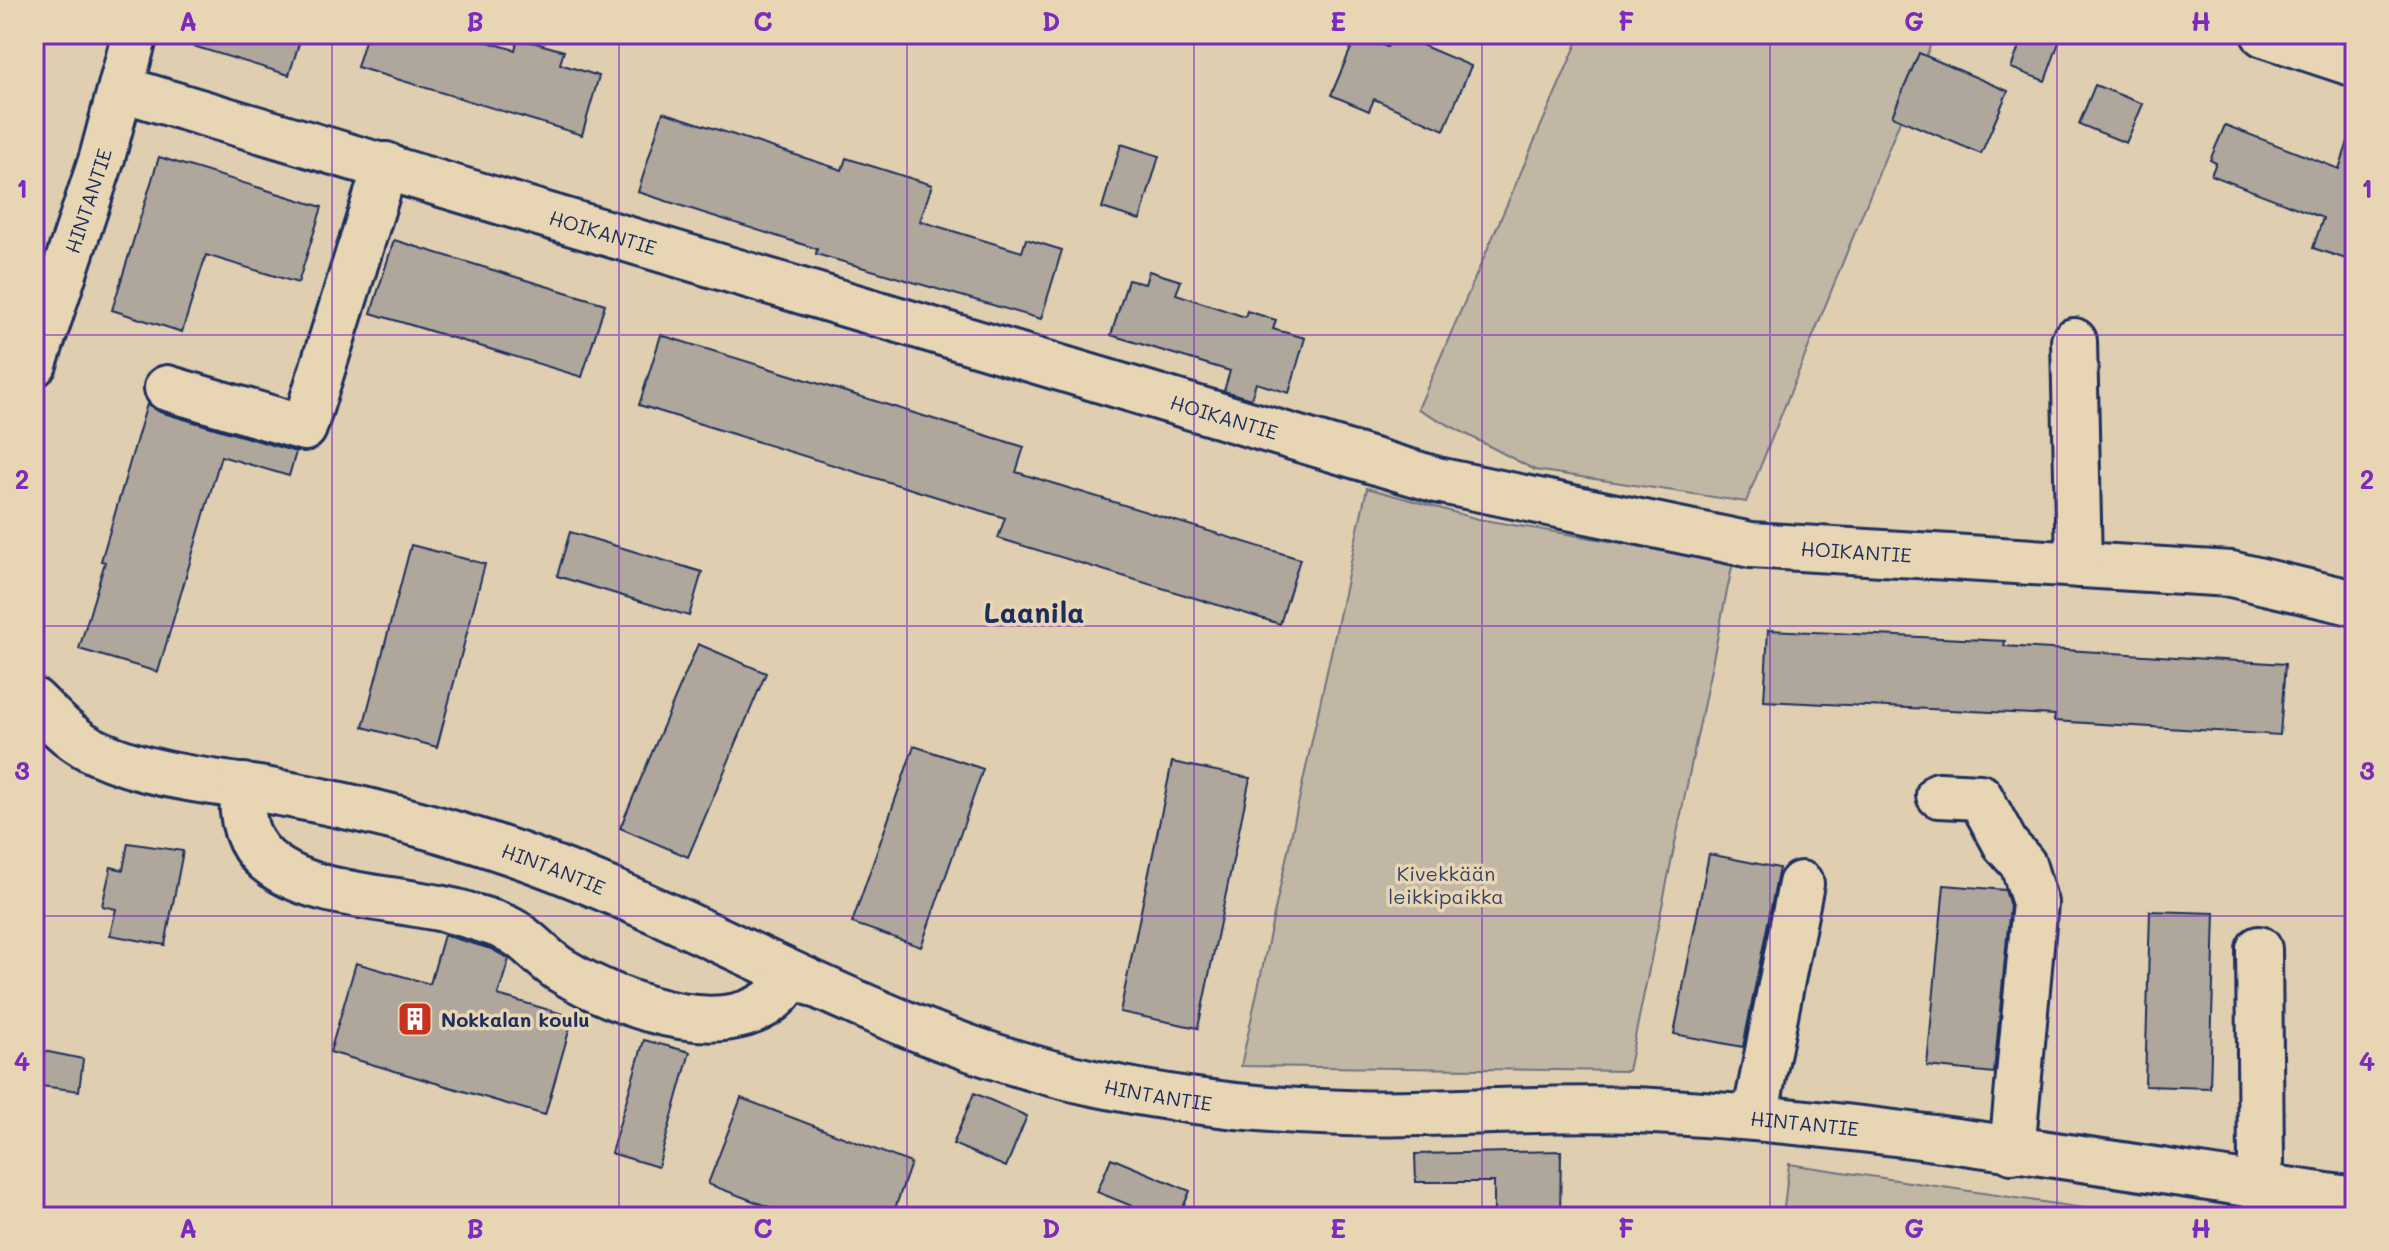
<svg xmlns="http://www.w3.org/2000/svg" width="2389" height="1251" font-family="Mali,sans-serif">
	<style>
		.green { fill: #c2b7a4; stroke: #6e7381; stroke-width: 2 }
		.building { fill: #afa79b; stroke: #1b2f5e; stroke-width: 2 }
		.lines { fill: none; stroke-linecap: round; stroke-linejoin: round }
		.minor-casing { stroke: #1b2f5e; stroke-width: 50 }
		.minor { stroke: #e8d5b3; stroke-width: 44 }
		.grid { fill: none; stroke: #7b2cbf; stroke-width: 2; stroke-opacity: 0.55 }
		.labels { text-anchor: middle; dominant-baseline: central; stroke-width: 7; stroke-linejoin: round; paint-order: stroke }
		.street-label { font-size: 20px; fill: #1b2f5e; stroke: #e8d5b3 }
		.park-label { font-size: 20px; fill: #344368; stroke: #e8d5b3 }
		.poi-label { font-size: 20px; font-weight: bold; fill: #1b2f5e; stroke: #e8d5b3; text-anchor: start }
		.district-label { font-size: 28px; font-weight: bold; fill: #1b2f5e; stroke: #e8d5b3 }
		.neatline { fill: none; stroke: #7b2cbf; stroke-width: 3 }
		.grid-label { font-size: 26px; text-anchor: middle; font-weight: bold; fill: #7b2cbf }
	</style>
	<rect width="100%" height="100%" fill="#e0ceb0"/>
	<filter id="ink" filterUnits="userSpaceOnUse"><feTurbulence type="fractalNoise" baseFrequency=".0125" numOctaves="2"/><feDisplacementMap in="SourceGraphic" scale="16" xChannelSelector="R" yChannelSelector="G"/><feConvolveMatrix kernelMatrix="1 2 1 2 8 2 1 2 1" color-interpolation-filters="sRGB"/></filter>
	<g filter="url(#ink)">
		<path class="green" d="M 1581,34 L 1935,34 L 1746,502 L 1535,470 L 1418,409 Z
			M 1367,488 L 1478,519 L 1733,562 L 1628,1071 L 1241,1066 Z
			M 1789,1164 L 2143,1217 L 1783,1217 Z"/>
		<path class="building" d="M 181,34 L 302,34 L 289,75 L 180,42 Z
			M 367,34 L 461,34 L 515,50 L 518,38 L 564,51 L 560,64 L 599,76 L 582,135 L 357,67 Z
			M 1357,34 L 1387,47 L 1396,34 L 1471,66 L 1444,130 L 1374,99 L 1369,111 L 1331,95 Z
			M 2024,34 L 2062,34 L 2045,81 L 2011,68 Z
			M 1919,53 L 2008,91 L 1981,154 L 1892,116 Z
			M 2095,85 L 2143,104 L 2126,143 L 2079,124 Z
			M 663,112 L 842,170 L 846,158 L 932,185 L 920,221 L 1022,252 L 1026,239 L 1062,250 L 1041,319 L 816,254 L 817,249 L 638,192 Z
			M 2225,125 L 2339,169 L 2349,139 L 2355,140 L 2355,232 L 2346,259 L 2313,248 L 2323,218 L 2211,175 L 2216,163 L 2210,160 Z
			M 1121,144 L 1159,156 L 1140,220 L 1102,208 Z
			M 159,157 L 322,207 L 298,283 L 206,255 L 182,332 L 112,310 Z
			M 394,240 L 605,304 L 582,377 L 371,313 Z
			M 1149,271 L 1181,281 L 1176,294 L 1245,317 L 1247,311 L 1276,320 L 1273,329 L 1305,338 L 1289,393 L 1256,383 L 1251,399 L 1224,391 L 1230,371 L 1111,335 L 1128,280 L 1145,284 Z
			M 661,335 L 1024,447 L 1016,472 L 1300,559 L 1280,624 L 998,538 L 1005,518 L 639,405 Z
			M 147,404 L 160,412 L 296,452 L 289,476 L 221,456 L 158,672 L 79,649 L 105,562 L 101,561 Z
			M 570,532 L 702,572 L 689,616 L 557,576 Z
			M 411,545 L 485,564 L 437,747 L 363,727 Z
			M 1768,630 L 2005,641 L 2004,646 L 2285,664 L 2280,735 L 2054,721 L 2055,715 L 1764,701 Z
			M 698,644 L 766,673 L 688,857 L 620,828 Z
			M 914,746 L 983,769 L 921,947 L 852,923 Z
			M 1172,762 L 1250,778 L 1198,1028 L 1120,1012 Z
			M 128,843 L 183,851 L 165,945 L 110,935 L 116,909 L 102,906 L 111,867 L 123,870 Z
			M 1709,854 L 1779,868 L 1743,1047 L 1674,1034 Z
			M 1944,885 L 2005,890 L 2010,906 L 1994,1073 L 1927,1066 Z
			M 2150,911 L 2215,913 L 2210,1088 L 2145,1086 Z
			M 444,935 L 491,949 L 509,959 L 498,995 L 573,1017 L 545,1115 L 330,1052 L 356,963 L 430,984 Z
			M 644,1040 L 690,1052 L 658,1167 L 611,1153 Z
			M 34,1049 L 83,1059 L 79,1091 L 34,1085 Z
			M 974,1093 L 1027,1116 L 1006,1167 L 953,1144 Z
			M 741,1098 L 911,1163 L 892,1217 L 796,1217 L 708,1184 Z
			M 1561,1151 L 1560,1217 L 1494,1217 L 1494,1182 L 1416,1182 L 1415,1154 Z
			M 1111,1158 L 1190,1191 L 1179,1217 L 1159,1217 L 1097,1192 Z"/>
		<g class="lines">
			<defs>
				<g id="minor">
					<path d="M 2264,34 L 2355,64"/>
					<path id="s1" d="M 122,89 L 1437,480 L 1751,545 L 2231,574 L 2355,603"/>
					<path d="M 2074,341 L 2079,565"/>
					<path id="s2" d="M 34,364 L 102,158 L 135,34"/>
					<path d="M 167,388 L 304,428 L 386,165"/>
					<path id="s3" d="M 34,701 C 54,721 73,742 99,753 C 150,776 210,781 264,790 C 332,802 399,817 464,837 C 683,902 866,1035 1093,1083 C 1176,1101 1260,1111 1345,1113 C 1442,1116 1539,1106 1635,1110 C 1876,1121 2116,1166 2355,1200"/>
					<path d="M 243,786 C 240,818 246,847 274,866 C 321,900 410,897 467,915 C 483,920 505,925 518,935 C 533,945 545,960 561,970 C 620,1006 747,1055 791,977"/>
					<path d="M 1939,795 L 1980,797 L 2006,845 L 2023,864 L 2035,903 L 2012,1151"/>
					<path d="M 1755,1117 L 1801,884"/>
					<path d="M 2256,1186 L 2261,1161 L 2259,949"/>
				</g>
			</defs>
			<use href="#minor" class="minor-casing"/>
			<use href="#minor" class="minor"/>
		</g>
	</g>
	<path class="grid" d="M 332,34 L 332,1217M 619,34 L 619,1217M 907,34 L 907,1217M 1194,34 L 1194,1217M 1482,34 L 1482,1217M 1770,34 L 1770,1217M 2057,34 L 2057,1217M 34,335 L 2355,335M 34,626 L 2355,626M 34,916 L 2355,916"/>
	<defs>
		<symbol id="building-square" viewBox="-11 -11 22 22"><rect x="-9" y="-9" width="18" height="18" rx="4" fill="#c8321e" stroke="#e8d5b3"/><path d="M-4-6H4V6H1V3H-1V6H-4ZM-2.5-4.3h1.7v1.8h-1.7ZM.8-4.3h1.7v1.8H.8ZM-2.5-1h1.7V.8h-1.7ZM.8-1h1.7V.8H.8Z" fill="#fff"/></symbol>
	</defs>
	<g fill-rule="evenodd">
		<use href="#building-square" x="395" y="999" width="40" height="40"/>
	</g>
	<g class="labels">
		<g class="street-label">
			<text stroke="none"><textPath href="#s2" startOffset="172">HINTANTIE</textPath></text>
			<text stroke="none"><textPath href="#s1" startOffset="502">HOIKANTIE</textPath></text>
			<text stroke="none"><textPath href="#s1" startOffset="1150">HOIKANTIE</textPath></text>
			<text stroke="none"><textPath href="#s1" startOffset="1798">HOIKANTIE</textPath></text>
			<text stroke="none"><textPath href="#s3" startOffset="554">HINTANTIE</textPath></text>
			<text stroke="none"><textPath href="#s3" startOffset="1202">HINTANTIE</textPath></text>
			<text stroke="none"><textPath href="#s3" startOffset="1850">HINTANTIE</textPath></text>
		</g>
		<g class="park-label">
			<text x="1446" y="873">Kivekkään<tspan x="1446" dy="23">leikkipaikka</tspan></text>
		</g>
		<g class="poi-label">
			<text x="441" y="1019">Nokkalan koulu</text>
		</g>
		<g class="district-label">
			<text x="1034" y="612">Laanila</text>
		</g>
	</g>
	<rect width="2389" height="1251" fill="none" stroke="#e8d5b3" stroke-width="88"/>
	<rect x="44" y="44" width="2301" height="1163" class="neatline"/>
	<g class="grid-label">
		<text x="188" y="31">A</text>
		<text x="475" y="31">B</text>
		<text x="763" y="31">C</text>
		<text x="1051" y="31">D</text>
		<text x="1338" y="31">E</text>
		<text x="1626" y="31">F</text>
		<text x="1914" y="31">G</text>
		<text x="2201" y="31">H</text>
		<text x="22" y="198">1</text>
		<text x="2367" y="198">1</text>
		<text x="22" y="489">2</text>
		<text x="2367" y="489">2</text>
		<text x="22" y="780">3</text>
		<text x="2367" y="780">3</text>
		<text x="22" y="1071">4</text>
		<text x="2367" y="1071">4</text>
		<text x="188" y="1238">A</text>
		<text x="475" y="1238">B</text>
		<text x="763" y="1238">C</text>
		<text x="1051" y="1238">D</text>
		<text x="1338" y="1238">E</text>
		<text x="1626" y="1238">F</text>
		<text x="1914" y="1238">G</text>
		<text x="2201" y="1238">H</text>
	</g>
</svg>
